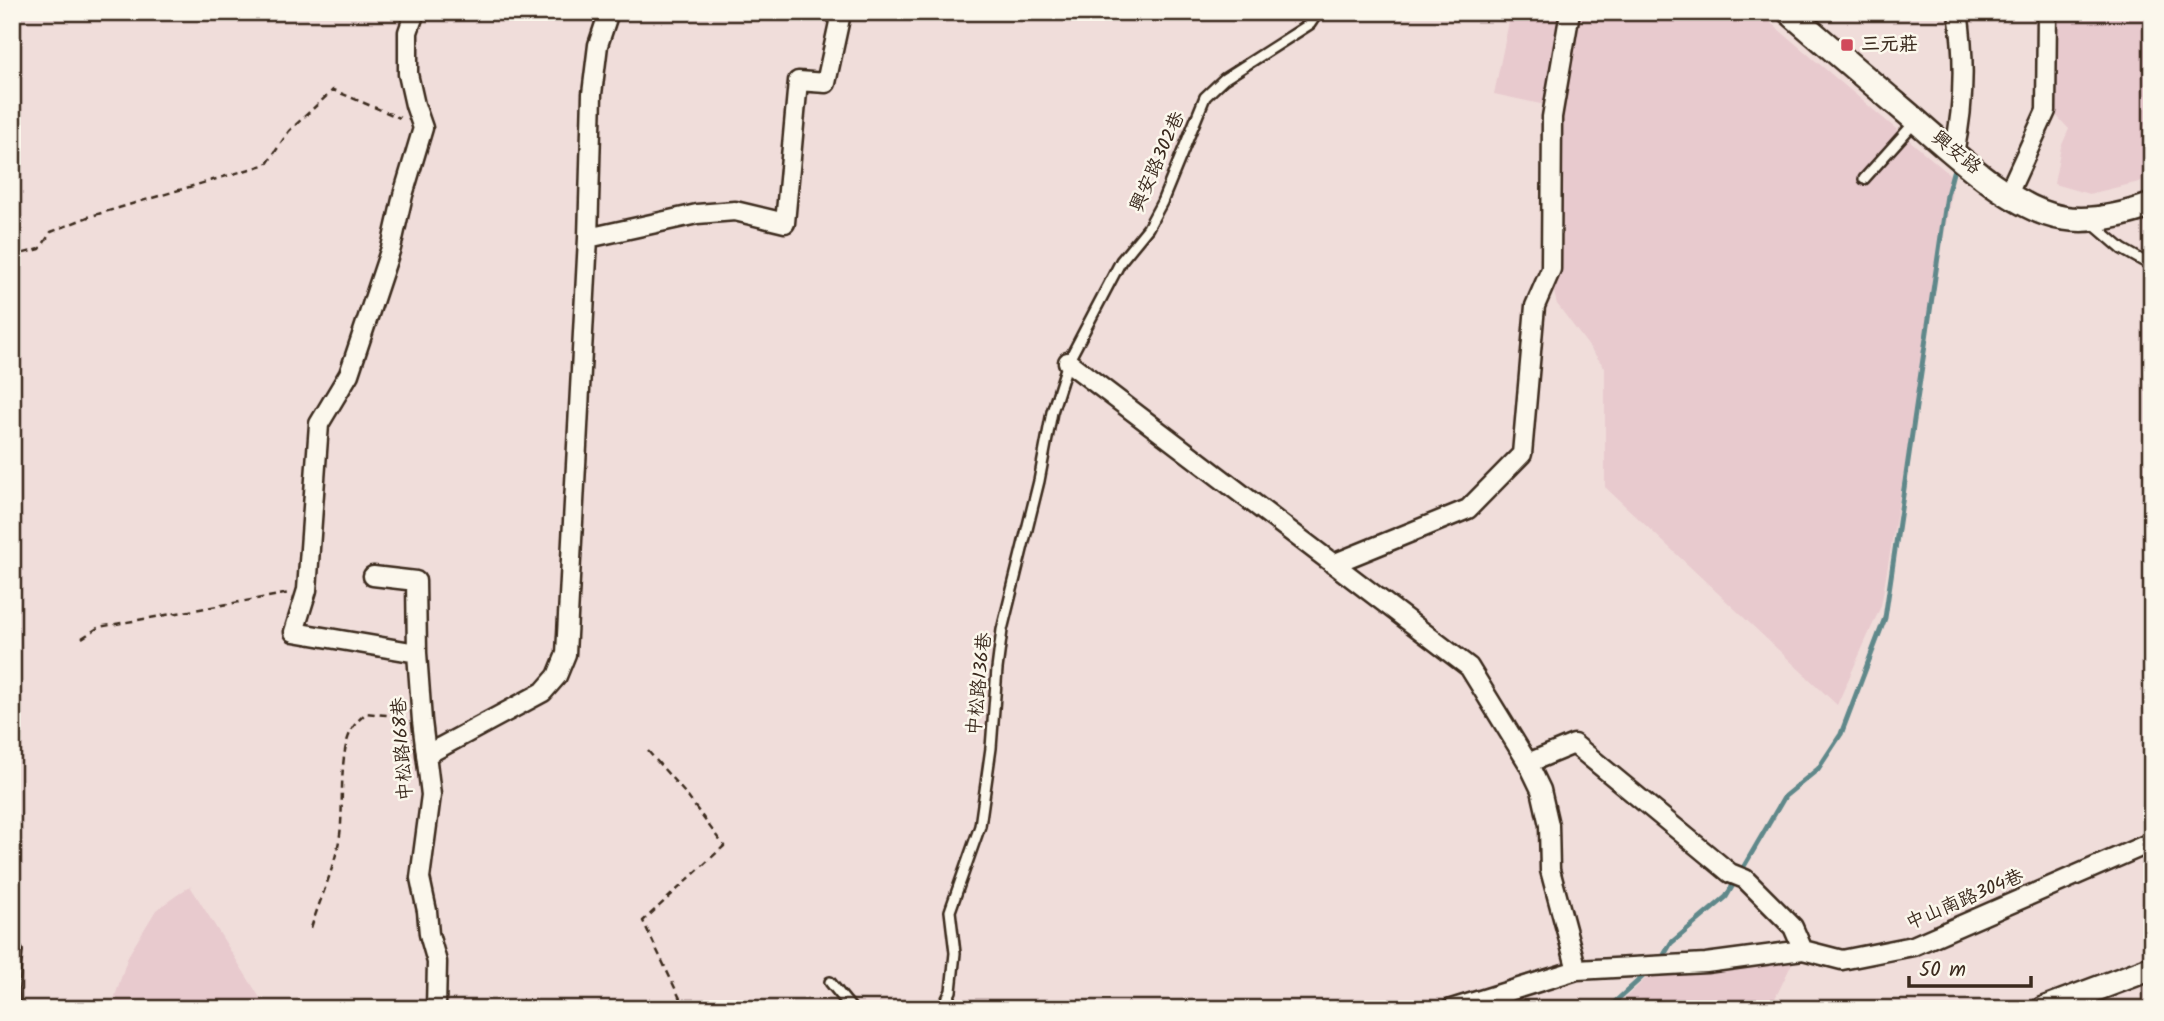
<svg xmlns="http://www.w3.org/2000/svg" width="2164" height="1021" font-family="Kalam,'LXGW WenKai TC',sans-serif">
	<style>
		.built { fill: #e8cace }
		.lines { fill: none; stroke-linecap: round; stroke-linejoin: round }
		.stream { stroke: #5f888a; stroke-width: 5 }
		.service-casing { stroke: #3b2a1e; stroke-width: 14 }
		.minor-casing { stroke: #3b2a1e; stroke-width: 23 }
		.tertiary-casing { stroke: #3b2a1e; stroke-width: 28 }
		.path { stroke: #3b2a1e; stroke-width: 2.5; stroke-dasharray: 7 5; stroke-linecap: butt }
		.service { stroke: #fbf7ec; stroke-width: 9 }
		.minor { stroke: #fbf7ec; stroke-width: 18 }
		.tertiary { stroke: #fbf7ec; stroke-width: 23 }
		.poi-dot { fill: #d1495b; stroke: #fbf7ec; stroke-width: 2.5 }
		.labels { text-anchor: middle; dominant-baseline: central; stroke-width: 5; stroke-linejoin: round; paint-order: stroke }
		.poi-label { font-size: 19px; font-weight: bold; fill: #3b2a1e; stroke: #fbf7ec; text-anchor: start }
		.street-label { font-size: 19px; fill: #3b2a1e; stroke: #fbf7ec }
	</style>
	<rect width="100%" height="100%" fill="#f0ddda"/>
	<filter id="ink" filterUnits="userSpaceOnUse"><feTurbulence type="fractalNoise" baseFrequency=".0143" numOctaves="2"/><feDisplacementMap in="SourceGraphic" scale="14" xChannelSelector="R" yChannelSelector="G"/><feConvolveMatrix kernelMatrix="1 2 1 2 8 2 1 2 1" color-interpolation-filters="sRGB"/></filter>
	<g filter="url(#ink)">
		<path class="built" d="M 1511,12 L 1758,12 L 1954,178 L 1881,606 L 1837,705 L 1605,487 L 1605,368 L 1557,304 L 1552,285 L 1550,106 L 1494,94 Z
			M 2056,12 L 2152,12 L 2152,179 L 2089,194 L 2054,184 L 2061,147 L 2069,129 L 2054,113 Z
			M 190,886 L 267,1009 L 111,1009 L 128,956 L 156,910 Z
			M 1796,955 L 1770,1009 L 1613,1009 L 1656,969 Z"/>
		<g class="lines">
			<path class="stream" d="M 1661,960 L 1671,943 L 1726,897 L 1785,796 L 1818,769 L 1841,734 L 1885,618 L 1947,195 L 1955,165
				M 1607,1009 L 1649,971"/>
			<defs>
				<path id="service" d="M 1864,179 L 1915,122
					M 2093,224 L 2122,249 L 2152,266
					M 830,982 L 852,1009
					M 15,1009 L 13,990 L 17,951
					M 942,1009 L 951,991 L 955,953 L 950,911 L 980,826 L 991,748 L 997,669 L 1002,630 L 1039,481 L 1052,412 L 1068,362 L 1121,261 L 1148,228 L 1162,202 L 1205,97 L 1224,79 L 1310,24 L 1318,12"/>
				<path id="minor" d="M 415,12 L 408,32 L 408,74 L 415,105 L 423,128 L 403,195 L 391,248 L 349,374 L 319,424 L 307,590 L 294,632 L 417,653 L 422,721 L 431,795 L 420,878 L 427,911 L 429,934 L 437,962 L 436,1009
					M 1954,153 C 1964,107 1965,58 1958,12
					M 2008,194 L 2046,111 L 2047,12
					M 588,238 L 697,214 L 735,211 L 785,223 L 798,81 L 826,83 L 840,18 L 838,12
					M 1068,362 L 1469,667 L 1528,763 L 1541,790 L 1549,825 L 1550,870 L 1577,970
					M 1333,564 L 1468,509 L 1522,454 L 1535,306 L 1551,269 L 1552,117 L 1570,12
					M 373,576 L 416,581 L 417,653
					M 426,755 L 543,692 L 557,676 L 566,654 L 588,238 L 592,94 L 598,45 L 609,12
					M 1528,763 L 1574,744 L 1730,873 L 1745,879 L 1793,927 L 1803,950
					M 1451,1009 L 1577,970 L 1706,963 L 1803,950 L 1842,960 L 1913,946 L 2152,842"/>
				<path id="tertiary" d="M 1789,12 C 1828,46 1867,79 1906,112 C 1946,146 2011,210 2063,218 C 2093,223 2124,215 2152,205
					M 2043,1009 L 2152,968"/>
			</defs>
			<use href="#service" class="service-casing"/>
			<use href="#minor" class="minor-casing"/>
			<use href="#tertiary" class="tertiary-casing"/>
			<path class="path" d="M 12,256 L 40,249 L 51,232 L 88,217 L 267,164 L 289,131 L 333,90 L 400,118
				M 82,638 L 99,627 L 290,593
				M 648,751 L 685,793 L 724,846 L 643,921 L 685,1009
				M 311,928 C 320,899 333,872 339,841 C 345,810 337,756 352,729 C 355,723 361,718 366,713 L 405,717"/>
			<use href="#service" class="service"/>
			<use href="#minor" class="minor"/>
			<use href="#tertiary" class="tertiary"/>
		</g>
	</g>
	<rect class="poi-dot" x="1840" y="38" width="14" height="14" rx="3.5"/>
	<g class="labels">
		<g class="poi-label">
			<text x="1861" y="45">三元莊</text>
		</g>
		<g class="street-label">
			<text transform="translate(1956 153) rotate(39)">興安路</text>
			<text transform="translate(1158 162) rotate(-66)">興安路302巷</text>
			<text transform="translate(980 684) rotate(-84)">中松路136巷</text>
			<text transform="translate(403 749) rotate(-94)">中松路168巷</text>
			<text transform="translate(1965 900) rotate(-23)">中山南路304巷</text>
		</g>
	</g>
	<rect width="2164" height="1021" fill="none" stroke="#fbf7ec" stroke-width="42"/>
	<rect x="21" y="21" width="2122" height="979" fill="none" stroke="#3b2a1e" stroke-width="2.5" filter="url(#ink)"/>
	<path d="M1909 976v10h122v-10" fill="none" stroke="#3b2a1e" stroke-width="3.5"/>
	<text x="1919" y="976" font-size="21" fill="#3b2a1e" stroke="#fbf7ec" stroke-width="5" paint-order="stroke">50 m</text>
</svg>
